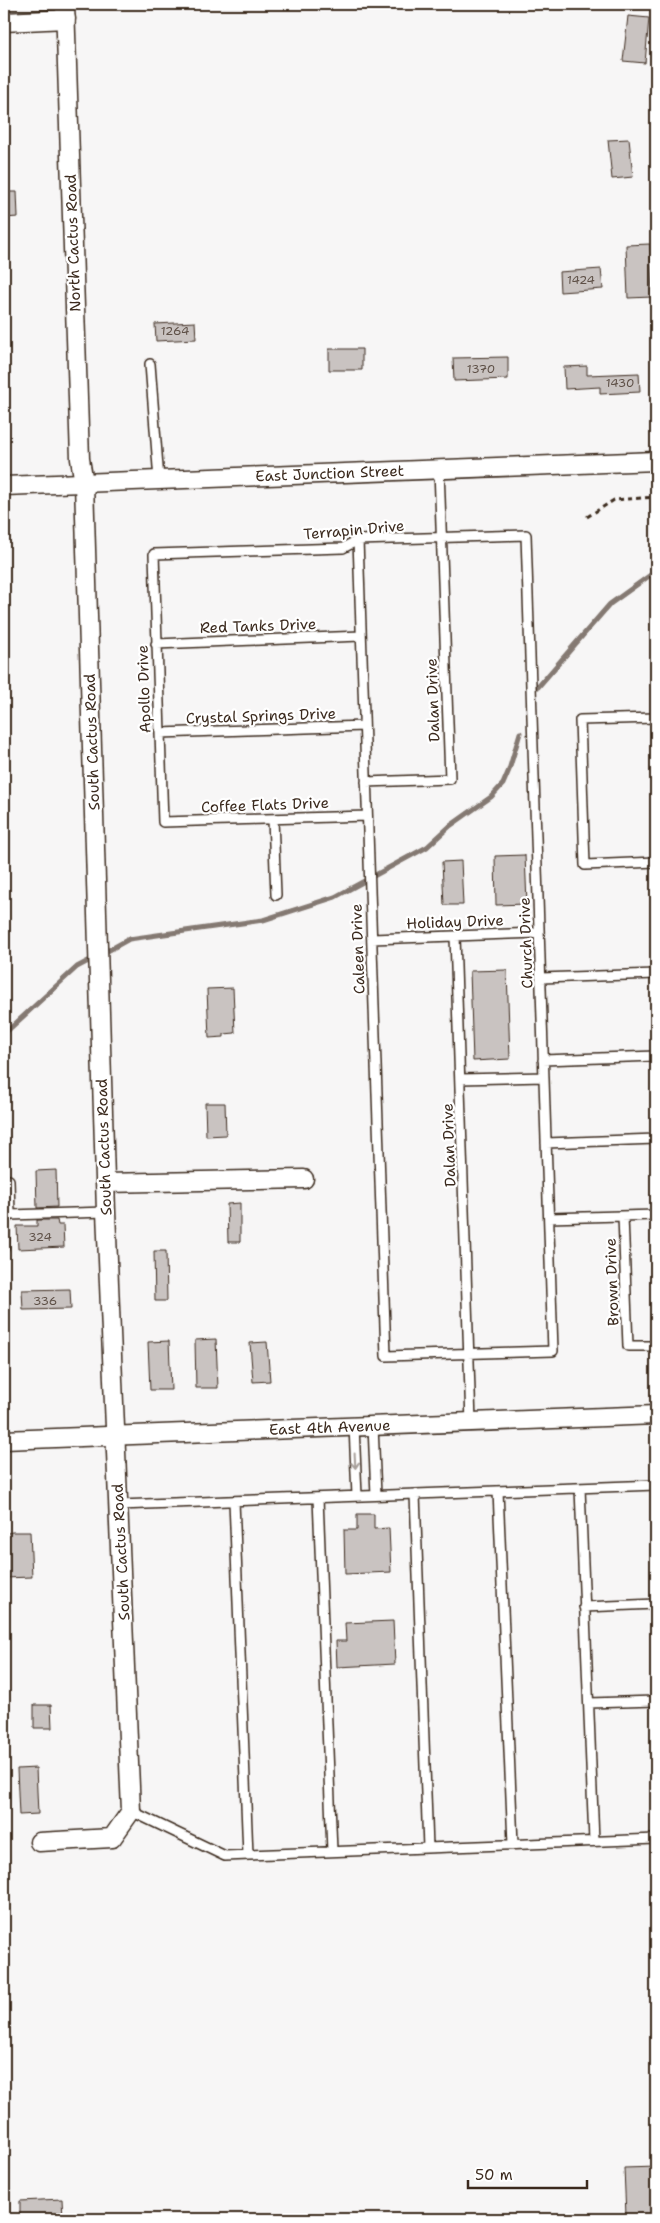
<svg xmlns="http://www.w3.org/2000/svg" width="660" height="2223" font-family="'Shantell Sans',sans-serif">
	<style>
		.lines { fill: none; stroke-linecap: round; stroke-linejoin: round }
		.stream { stroke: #847972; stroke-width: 5 }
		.building { fill: #c9c3c1; stroke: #3b2a1e }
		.service-casing { stroke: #3b2a1e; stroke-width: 12 }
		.minor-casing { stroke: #3b2a1e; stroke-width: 21 }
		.path { stroke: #3b2a1e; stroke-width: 3; stroke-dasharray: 5 4; stroke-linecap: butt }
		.service { stroke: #fff; stroke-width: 9 }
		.minor { stroke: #fff; stroke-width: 18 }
		.oneway { stroke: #a79f9a }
		.labels { text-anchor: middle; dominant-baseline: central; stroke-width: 4.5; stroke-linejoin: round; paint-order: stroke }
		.number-label { font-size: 12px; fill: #5e5047 }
		.street-label { font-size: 15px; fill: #3b2a1e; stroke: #fff }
	</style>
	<rect width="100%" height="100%" fill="#f7f6f6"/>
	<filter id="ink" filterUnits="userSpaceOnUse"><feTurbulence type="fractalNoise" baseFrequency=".02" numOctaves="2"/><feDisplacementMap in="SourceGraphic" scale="10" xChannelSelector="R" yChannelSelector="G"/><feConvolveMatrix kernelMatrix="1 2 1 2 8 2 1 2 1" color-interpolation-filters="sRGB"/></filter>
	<g filter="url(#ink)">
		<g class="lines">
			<path class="stream" d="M 538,687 L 610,604 L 656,571
				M 102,954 L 129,939 L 263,920 L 335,897 L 427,847 L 450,826 L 491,797 L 503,784 L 509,770 L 520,733
				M 4,1034 L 77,967 L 94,958"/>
		</g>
		<path class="building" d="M 628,16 L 649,18 L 645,63 L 623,61 Z
			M 629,139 L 633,177 L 612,179 L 608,140 Z
			M 4,192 L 17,192 L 18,217 L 4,218 Z
			M 650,244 L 652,297 L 628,298 L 626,245 Z
			M 601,269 L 603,289 L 560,292 L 559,272 Z
			M 195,322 L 196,339 L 156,341 L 155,324 Z
			M 329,349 L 362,349 L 362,370 L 329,370 Z
			M 508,357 L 508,379 L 454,381 L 453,358 Z
			M 587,366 L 587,375 L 639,373 L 640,392 L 600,394 L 600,387 L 565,389 L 564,367 Z
			M 525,855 L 527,904 L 496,905 L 495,856 Z
			M 461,861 L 463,905 L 444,905 L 442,862 Z
			M 507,970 L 510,1059 L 473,1061 L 470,971 Z
			M 233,988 L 235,1033 L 224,1034 L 224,1037 L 209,1038 L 207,989 Z
			M 205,1103 L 225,1103 L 226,1135 L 206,1136 Z
			M 56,1170 L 57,1207 L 37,1208 L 36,1171 Z
			M 240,1203 L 240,1242 L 228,1242 L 227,1204 Z
			M 37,1220 L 57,1220 L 58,1225 L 63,1225 L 64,1247 L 18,1249 L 17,1226 L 37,1226 Z
			M 154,1251 L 166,1251 L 167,1301 L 155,1301 Z
			M 70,1289 L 71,1309 L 23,1310 L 22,1290 Z
			M 216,1339 L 218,1388 L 196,1388 L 195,1340 Z
			M 169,1341 L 171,1390 L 150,1390 L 148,1342 Z
			M 267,1342 L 270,1381 L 253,1382 L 250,1343 Z
			M 357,1514 L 374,1514 L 374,1529 L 389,1528 L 391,1572 L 345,1574 L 344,1530 L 357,1530 Z
			M 12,1532 L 30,1532 L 32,1577 L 4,1578 L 4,1534 Z
			M 393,1621 L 395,1664 L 337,1667 L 336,1641 L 346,1641 L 345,1623 Z
			M 34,1705 L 51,1705 L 52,1728 L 34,1728 Z
			M 36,1768 L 38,1814 L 19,1815 L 17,1769 Z
			M 656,2167 L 656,2219 L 631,2219 L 631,2216 L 626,2216 L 624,2168 Z
			M 62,2199 L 63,2219 L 20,2219 L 20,2201 Z"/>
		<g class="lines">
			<defs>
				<path id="service" d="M 150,364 L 159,480
					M 358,540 L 386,1356 L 553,1351 L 526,535 L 358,540 L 343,548 L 154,554 L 163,822 L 367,816
					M 156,644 L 361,636
					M 656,718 L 580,720 L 585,865 L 656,862
					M 160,733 L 364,726
					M 366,782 L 450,779 L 439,469
					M 273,819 L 276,895
					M 455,936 L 471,1423
					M 372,939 L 539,933
					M 541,978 L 656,974
					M 543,1060 L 656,1056
					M 460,1079 L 544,1077
					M 546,1143 L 656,1139
					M 10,1215 L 106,1212
					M 623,1216 L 628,1346 L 656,1346
					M 549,1218 L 656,1215
					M 4,1248 L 5,1220 L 10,1215 L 9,1180
					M 354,1426 L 357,1496
					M 373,1426 L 376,1495
					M 580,1488 L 594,1841
					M 498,1491 L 513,1844
					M 415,1494 L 428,1848
					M 318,1498 L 332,1851
					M 234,1501 L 248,1855
					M 119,1505 L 656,1485
					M 584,1607 L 656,1604
					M 589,1703 L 656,1701
					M 131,1811 L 225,1856 L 656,1839"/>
				<g id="minor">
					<path d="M 4,22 L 66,19"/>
					<path id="s1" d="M 4,486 L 656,461"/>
					<path d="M 105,1183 L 304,1179"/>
					<path id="s2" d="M 4,1440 L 656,1415"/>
					<path d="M 39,1842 L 112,1838 L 131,1811 L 106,1212 L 84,483 L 80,459 L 65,4"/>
				</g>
			</defs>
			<use href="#service" class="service-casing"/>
			<use href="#minor" class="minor-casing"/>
			<path class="path" d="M 587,517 L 614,500 L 656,497"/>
			<use href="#service" class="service"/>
			<use href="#minor" class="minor"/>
		</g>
		<defs><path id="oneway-shaft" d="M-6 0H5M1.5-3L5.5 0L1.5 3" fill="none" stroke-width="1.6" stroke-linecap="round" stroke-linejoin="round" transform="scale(1.25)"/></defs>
		<use class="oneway" href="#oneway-shaft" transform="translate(355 1461) rotate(87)"/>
	</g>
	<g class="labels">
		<g class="number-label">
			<text x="581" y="280">1424</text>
			<text x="175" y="331">1264</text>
			<text x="481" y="369">1370</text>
			<text x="620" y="383">1430</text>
			<text x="40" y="1237">324</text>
			<text x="45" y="1301">336</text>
		</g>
		<g class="street-label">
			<text transform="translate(73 243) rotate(-92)">North Cactus Road</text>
			<text stroke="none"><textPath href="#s1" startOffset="326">East Junction Street</textPath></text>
			<text transform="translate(354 530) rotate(-5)">Terrapin Drive</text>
			<text transform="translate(258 626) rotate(-2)">Red Tanks Drive</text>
			<text transform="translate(144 689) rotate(-92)">Apollo Drive</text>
			<text transform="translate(433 700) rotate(-92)">Dalan Drive</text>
			<text transform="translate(261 716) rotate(-2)">Crystal Springs Drive</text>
			<text transform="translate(92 742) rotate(-92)">South Cactus Road</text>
			<text transform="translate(265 805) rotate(-2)">Coffee Flats Drive</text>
			<text transform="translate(455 922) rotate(-2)">Holiday Drive</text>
			<text transform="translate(526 943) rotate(-92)">Church Drive</text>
			<text transform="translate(358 949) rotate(-92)">Caleen Drive</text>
			<text transform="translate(449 1145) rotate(-92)">Dalan Drive</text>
			<text transform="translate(104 1147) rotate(-92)">South Cactus Road</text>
			<text transform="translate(612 1282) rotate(-92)">Brown Drive</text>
			<text stroke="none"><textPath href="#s2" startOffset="326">East 4th Avenue</textPath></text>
			<text transform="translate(121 1552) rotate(-93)">South Cactus Road</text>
		</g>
	</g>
	<rect width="660" height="2223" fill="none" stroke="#fff" stroke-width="20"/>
	<rect x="10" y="10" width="640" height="2203" fill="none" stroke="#3b2a1e" stroke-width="2" filter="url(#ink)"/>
	<path d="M468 2180v8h119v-8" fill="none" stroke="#3b2a1e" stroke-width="2.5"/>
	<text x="475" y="2180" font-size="15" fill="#3b2a1e" stroke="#ffffff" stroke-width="4" paint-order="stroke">50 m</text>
</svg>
